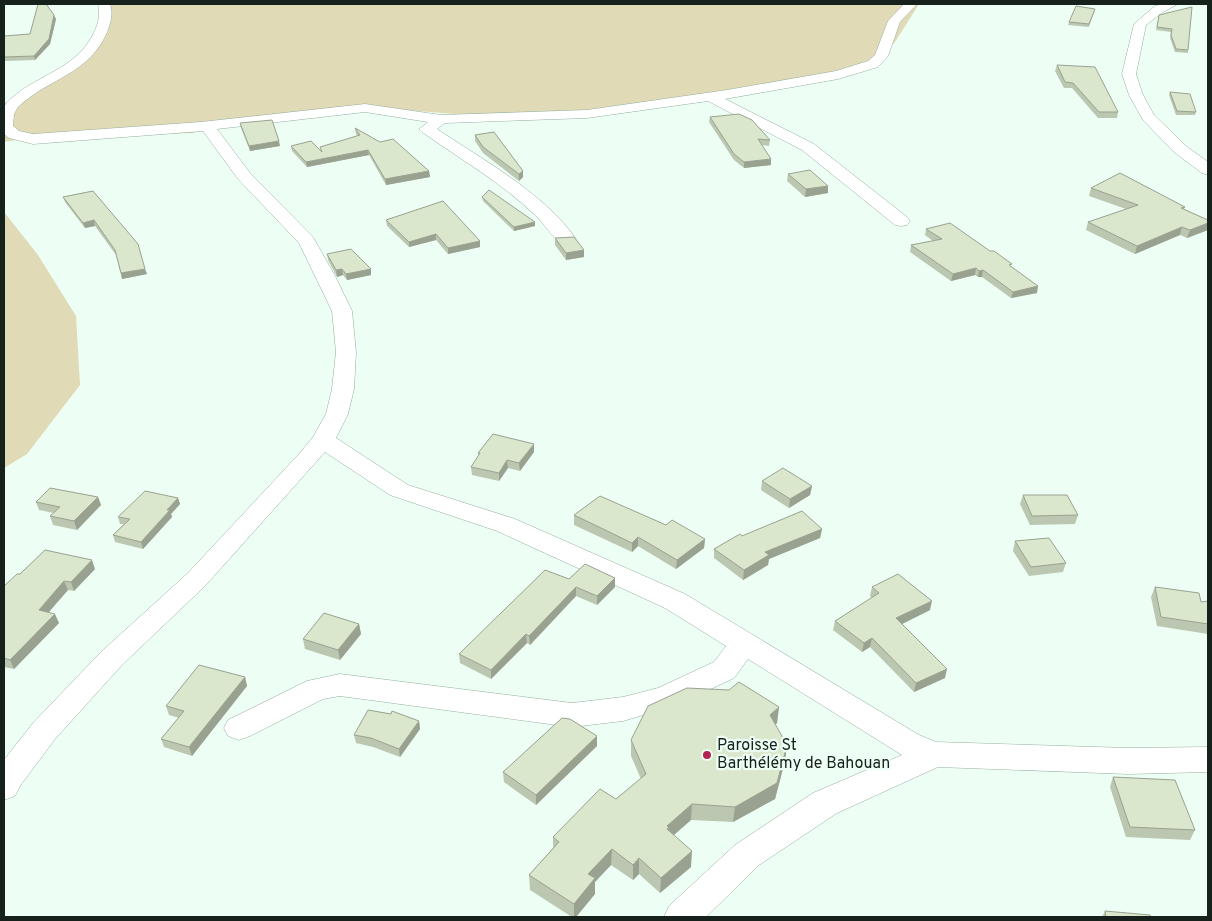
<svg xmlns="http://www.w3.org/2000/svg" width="1212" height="921" font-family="Overpass,sans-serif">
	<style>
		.green { fill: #e1dab6 }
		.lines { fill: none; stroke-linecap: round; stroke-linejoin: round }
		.minor-casing { stroke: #94af9f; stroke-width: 1 }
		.minor { fill: #fff; fill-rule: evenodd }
		.wall { fill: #bbc7b0 }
		.shaded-wall { fill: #99a290 }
		.building { fill: #dae7cd; stroke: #99a290 }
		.poi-dot { fill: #b42453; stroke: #edfef4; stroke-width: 2 }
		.labels { text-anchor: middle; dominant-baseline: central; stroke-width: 4.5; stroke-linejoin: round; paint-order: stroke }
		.near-poi-label { font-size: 16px; fill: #16211b; stroke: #edfef4; text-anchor: start }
	</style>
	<rect width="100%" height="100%" fill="#edfef4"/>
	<path class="green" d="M 101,4 L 919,4 L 895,42 L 879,58 L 840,74 L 591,110 L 507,115 L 454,114 L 381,108 L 203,128 L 194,133 L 22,139 L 4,142 L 4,102 L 15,105 L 86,58 L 105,15 Z
		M 4,212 L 38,255 L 76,316 L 80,385 L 27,454 L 4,468 Z"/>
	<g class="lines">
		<defs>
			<path id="minor" d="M 98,4 L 110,4 C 113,13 111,21 108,30 C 90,75 48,78 18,107 L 14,114 L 13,126 L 19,131 L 33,134 L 201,122 L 365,104 L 441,115 L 587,110 L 727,90 L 836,71 L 868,61 L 875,55 L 888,21 L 904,4 L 917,4 L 900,22 L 888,56 L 878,67 L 838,79 L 725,99 L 814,144 L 907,217 L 910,221 L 907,225 L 901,226 L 895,225 L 802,150 L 708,101 L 587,118 L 445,123 L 437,129 C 483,160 544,193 576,239 L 573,243 C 556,247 547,226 536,216 C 502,183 460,159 422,132 L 419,129 L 428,122 L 365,112 L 217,129 L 250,173 L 313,237 L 335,276 L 352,311 L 356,352 L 354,389 L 348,414 L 336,438 L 408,485 L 515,519 L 685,594 L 919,735 L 936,742 L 1128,748 L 1208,747 L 1208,772 L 1128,774 L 938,767 L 837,813 L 759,865 L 706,917 L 664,917 L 669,906 L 735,845 L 813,793 L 902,755 L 748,659 L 734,678 L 677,705 L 623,721 L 572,727 L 340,696 L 323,699 L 250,736 L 239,740 L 228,736 L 224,728 L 228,720 L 307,681 L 340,674 L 572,703 L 623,697 L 658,688 L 714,662 L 726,646 L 665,608 L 497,531 L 390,495 L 325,452 L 206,585 L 122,665 L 55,739 L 20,786 L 15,796 L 4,800 L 4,760 L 33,723 L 102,651 L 188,573 L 299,454 L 313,437 L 326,414 L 332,389 L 336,352 L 332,311 L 299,243 L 238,179 L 203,131 L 33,144 L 9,138 L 4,134 L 5,105 C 30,75 78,72 95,30 C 99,22 100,13 98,4 Z
				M 1162,4 L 1178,4 L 1163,12 L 1146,25 L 1136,74 L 1143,95 L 1154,115 L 1186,146 L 1208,162 L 1208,175 L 1202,173 L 1174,152 L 1143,120 L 1129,95 L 1122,74 L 1134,24 L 1155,6 Z"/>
		</defs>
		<use href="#minor" class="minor-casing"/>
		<use href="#minor" class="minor"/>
	</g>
	<path class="wall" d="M 1095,9 L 1089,27 L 1068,25 L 1069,22 Z
		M 1159,15 L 1188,50 L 1188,53 L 1175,52 L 1170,38 L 1171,32 L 1156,30 Z
		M 56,19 L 50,44 L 35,60 L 4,61 L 4,36 L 30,34 Z
		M 1057,65 L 1118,112 L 1117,118 L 1098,118 L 1072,88 L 1064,88 L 1055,71 Z
		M 1170,92 L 1196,112 L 1195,115 L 1176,115 L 1169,95 Z
		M 710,117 L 770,140 L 769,146 L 762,145 L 771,159 L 771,165 L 744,168 L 734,160 L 709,122 Z
		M 240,123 L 280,146 L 250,151 L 241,128 Z
		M 355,128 L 429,171 L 430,177 L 386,185 L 369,155 L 307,167 L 292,151 L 291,146 L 321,151 L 357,136 L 356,134 Z
		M 475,135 L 523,177 L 519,181 L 483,153 L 475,141 Z
		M 788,174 L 828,186 L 828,193 L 805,197 L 787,181 Z
		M 1091,188 L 1185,207 L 1184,209 L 1208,220 L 1208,230 L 1187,238 L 1180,235 L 1135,254 L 1086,230 L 1088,222 L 1126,209 L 1089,196 Z
		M 93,191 L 147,274 L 122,279 L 116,255 L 95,226 L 85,228 L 65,202 L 63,197 Z
		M 482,197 L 535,226 L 514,231 L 483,201 Z
		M 386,220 L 480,247 L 448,254 L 436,240 L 409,247 L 387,226 Z
		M 926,229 L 1012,267 L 1037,293 L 1011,298 L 982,277 L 978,277 L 975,275 L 951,281 L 910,252 L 911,245 L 933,241 L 925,235 Z
		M 555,238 L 584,257 L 566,260 L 555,245 Z
		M 327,254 L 371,269 L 371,275 L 347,280 L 343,275 L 337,277 L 328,260 Z
		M 534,452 L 520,471 L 508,468 L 499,481 L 472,475 L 471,467 L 479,456 L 478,453 Z
		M 762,481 L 812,486 L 810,495 L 789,508 L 761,490 Z
		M 1023,495 L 1078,515 L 1075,524 L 1030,525 L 1020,504 Z
		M 98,497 L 101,505 L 77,530 L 53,525 L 50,516 L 54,513 L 39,510 L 36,502 Z
		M 178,498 L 180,504 L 171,514 L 172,517 L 143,549 L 115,542 L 113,535 L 124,524 L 120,524 L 118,517 Z
		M 574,515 L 666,525 L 705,539 L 704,548 L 676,569 L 638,546 L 632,552 L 574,525 Z
		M 822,529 L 820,538 L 769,559 L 768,565 L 743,580 L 714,558 L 714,549 L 742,536 Z
		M 1015,541 L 1066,563 L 1063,572 L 1029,576 L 1013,551 Z
		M 95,569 L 74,591 L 68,590 L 48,612 L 59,623 L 14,669 L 4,667 L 4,586 L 20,574 Z
		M 615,578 L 615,587 L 597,605 L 576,596 L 530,645 L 527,643 L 491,679 L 460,663 L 459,654 L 569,579 Z
		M 872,587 L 930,610 L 902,624 L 945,678 L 914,692 L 870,647 L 862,652 L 833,630 L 835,621 L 872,598 L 870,596 Z
		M 1155,587 L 1201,602 L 1208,601 L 1208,634 L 1157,626 L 1151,597 Z
		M 359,624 L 361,634 L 340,660 L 305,649 L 303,639 Z
		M 245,677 L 247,686 L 192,756 L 164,747 L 161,739 L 179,718 L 169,715 L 166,706 Z
		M 779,707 L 777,723 L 775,725 L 787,745 L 785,761 L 775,799 L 733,822 L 691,820 L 674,835 L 691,867 L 660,893 L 639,874 L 633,880 L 611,865 L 595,882 L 595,894 L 576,917 L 572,917 L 530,890 L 529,875 L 553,848 L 553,837 L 616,799 L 641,779 L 631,756 L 631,740 Z
		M 419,721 L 420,729 L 400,757 L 373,747 L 356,743 L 354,735 Z
		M 597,736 L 597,746 L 536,805 L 504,782 L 503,772 Z
		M 1113,777 L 1195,830 L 1190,840 L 1126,837 L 1110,787 Z
		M 1105,911 L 1151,917 L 1102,917 Z"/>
	<path class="shaded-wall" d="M 54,15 L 56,19 L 50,44 L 35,60 L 34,56 Z
		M 279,141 L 280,146 L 250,151 L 249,146 Z
		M 368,150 L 369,155 L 307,167 L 306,162 Z
		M 771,159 L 771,165 L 744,168 L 744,162 Z
		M 429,171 L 430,177 L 386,185 L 385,179 Z
		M 523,171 L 523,177 L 519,181 L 519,174 Z
		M 828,186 L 828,193 L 805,197 L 806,189 Z
		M 94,220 L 95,226 L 85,228 L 83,223 Z
		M 535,222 L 535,226 L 514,231 L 514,227 Z
		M 1208,223 L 1208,230 L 1187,238 L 1190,230 Z
		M 1182,227 L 1180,235 L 1135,254 L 1137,246 Z
		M 436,234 L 436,240 L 409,247 L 409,242 Z
		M 480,241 L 480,247 L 448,254 L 448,248 Z
		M 584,250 L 584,257 L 566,260 L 566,253 Z
		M 976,268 L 975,275 L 951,281 L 953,274 Z
		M 145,269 L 147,274 L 122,279 L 121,273 Z
		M 342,269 L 343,275 L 337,277 L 336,270 Z
		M 371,269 L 371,275 L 347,280 L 346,274 Z
		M 983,270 L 982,277 L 978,277 L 979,271 Z
		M 1038,286 L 1037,293 L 1011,298 L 1013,292 Z
		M 534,444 L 534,452 L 520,471 L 519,463 Z
		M 507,460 L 508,468 L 499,481 L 499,473 Z
		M 812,486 L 810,495 L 789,508 L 790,499 Z
		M 98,497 L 101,505 L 77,530 L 74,521 Z
		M 178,498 L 180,504 L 171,514 L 172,517 L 143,549 L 141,542 L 167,510 Z
		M 822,529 L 820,538 L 769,559 L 768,565 L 743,580 L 744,570 L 765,552 Z
		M 638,537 L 638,546 L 632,552 L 632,543 Z
		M 705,539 L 704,548 L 676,569 L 677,560 Z
		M 92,560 L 95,569 L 74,591 L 71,582 Z
		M 615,578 L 615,587 L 597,605 L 597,596 Z
		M 64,581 L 68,590 L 43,619 L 39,610 Z
		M 576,587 L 576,596 L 530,645 L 529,636 Z
		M 932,601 L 930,610 L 894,628 L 896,618 Z
		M 55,614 L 59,623 L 14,669 L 10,660 Z
		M 359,624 L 361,634 L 340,660 L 338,650 Z
		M 526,634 L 527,643 L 491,679 L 491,670 Z
		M 872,638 L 870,647 L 862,652 L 864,643 Z
		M 947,669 L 945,678 L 914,692 L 916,683 Z
		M 245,677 L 247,686 L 192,756 L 189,747 Z
		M 779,707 L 777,723 L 768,731 L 770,715 Z
		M 419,721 L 420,729 L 400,757 L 399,749 Z
		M 597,736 L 597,746 L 536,805 L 536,795 Z
		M 787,745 L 785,761 L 775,799 L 733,822 L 735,807 Z
		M 692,804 L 691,820 L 668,840 L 667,826 Z
		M 612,849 L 611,865 L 595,882 L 595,894 L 576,917 L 574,917 L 574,904 L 588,874 Z
		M 692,851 L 691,867 L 660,893 L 661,878 Z
		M 639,858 L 639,874 L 633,880 L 633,865 Z"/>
	<path class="building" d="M 38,4 L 46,4 L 54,15 L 49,39 L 34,56 L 4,57 L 4,36 L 30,34 Z
		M 1076,6 L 1095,9 L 1089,24 L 1069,22 Z
		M 1192,7 L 1188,50 L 1176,49 L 1171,35 L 1172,29 L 1157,27 L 1159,15 Z
		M 1057,65 L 1095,67 L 1118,112 L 1099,112 L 1073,83 L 1065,82 Z
		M 1170,92 L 1190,94 L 1196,112 L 1177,111 Z
		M 739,114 L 752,120 L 770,140 L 758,139 L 771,159 L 744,162 L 734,154 L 710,117 Z
		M 272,120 L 279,141 L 249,146 L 240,123 Z
		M 355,128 L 380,142 L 393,139 L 429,171 L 385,179 L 368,150 L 306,162 L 291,146 L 311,141 L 322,152 L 320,147 L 360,135 Z
		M 494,132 L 523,171 L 519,174 L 483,147 L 475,135 Z
		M 810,170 L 828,186 L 806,189 L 788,174 Z
		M 1120,173 L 1185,207 L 1181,208 L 1208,220 L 1208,223 L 1190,230 L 1182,227 L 1137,246 L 1088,222 L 1138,205 L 1091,188 Z
		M 489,190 L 535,222 L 514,227 L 482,197 Z
		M 93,191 L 138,244 L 145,269 L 121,273 L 115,250 L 94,220 L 83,223 L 63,197 Z
		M 443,201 L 480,241 L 448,248 L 436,234 L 409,242 L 386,220 Z
		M 950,223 L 990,251 L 994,251 L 1012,264 L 1009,265 L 1038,286 L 1013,292 L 983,270 L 979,271 L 976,268 L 953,274 L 911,245 L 942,239 L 926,229 Z
		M 574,237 L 584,250 L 566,253 L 555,238 Z
		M 351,249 L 371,269 L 346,274 L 342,269 L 336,270 L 327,254 Z
		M 493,434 L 534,444 L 519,463 L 507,460 L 499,473 L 471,467 L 480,453 L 478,453 Z
		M 783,468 L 812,486 L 790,499 L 762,481 Z
		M 50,488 L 98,497 L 74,521 L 50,516 L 60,507 L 36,502 Z
		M 145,491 L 178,498 L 167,510 L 170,510 L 141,542 L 113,535 L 130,519 L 118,517 Z
		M 1023,495 L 1067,495 L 1078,515 L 1032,516 Z
		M 600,496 L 666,525 L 672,520 L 705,539 L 677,560 L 638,537 L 632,543 L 574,515 Z
		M 802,511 L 822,529 L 765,552 L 769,555 L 744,570 L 714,549 L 740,534 L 742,536 Z
		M 1049,538 L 1066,563 L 1031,567 L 1015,541 Z
		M 45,550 L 92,560 L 71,582 L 64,581 L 39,610 L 55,614 L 10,660 L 4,658 L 4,586 L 17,574 L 20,574 Z
		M 585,564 L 615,578 L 597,596 L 576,587 L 529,636 L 526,634 L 491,670 L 459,654 L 545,570 L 569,579 Z
		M 898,574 L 932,601 L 896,618 L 947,669 L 916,683 L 872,638 L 864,643 L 835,621 L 879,593 L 872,587 Z
		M 1155,587 L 1199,593 L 1201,602 L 1208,601 L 1208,624 L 1161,617 Z
		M 324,613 L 359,624 L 338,650 L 303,639 Z
		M 199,665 L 245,677 L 189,747 L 161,739 L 184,711 L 166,706 Z
		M 739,682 L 779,707 L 770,715 L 787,745 L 777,783 L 735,807 L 692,804 L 667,826 L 669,828 L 667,829 L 692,851 L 661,878 L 639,858 L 633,865 L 612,849 L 588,874 L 595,878 L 574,904 L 529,875 L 559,842 L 553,837 L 600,789 L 616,799 L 646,774 L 631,740 L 648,706 L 687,688 L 729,690 Z
		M 368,710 L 391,714 L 392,711 L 419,721 L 399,749 L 371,738 L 354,735 Z
		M 562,718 L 570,719 L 597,736 L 536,795 L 503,772 Z
		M 1113,777 L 1175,780 L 1195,830 L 1130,827 Z
		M 1105,911 L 1150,915 L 1151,917 L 1106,917 Z"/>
	<circle class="poi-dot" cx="707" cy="755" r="5"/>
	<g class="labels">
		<g class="near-poi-label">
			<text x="717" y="746">Paroisse St<tspan x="717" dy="18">Barthélémy de Bahouan</tspan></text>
		</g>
	</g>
	<rect width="1212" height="921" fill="none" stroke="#16211b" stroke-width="10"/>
</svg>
